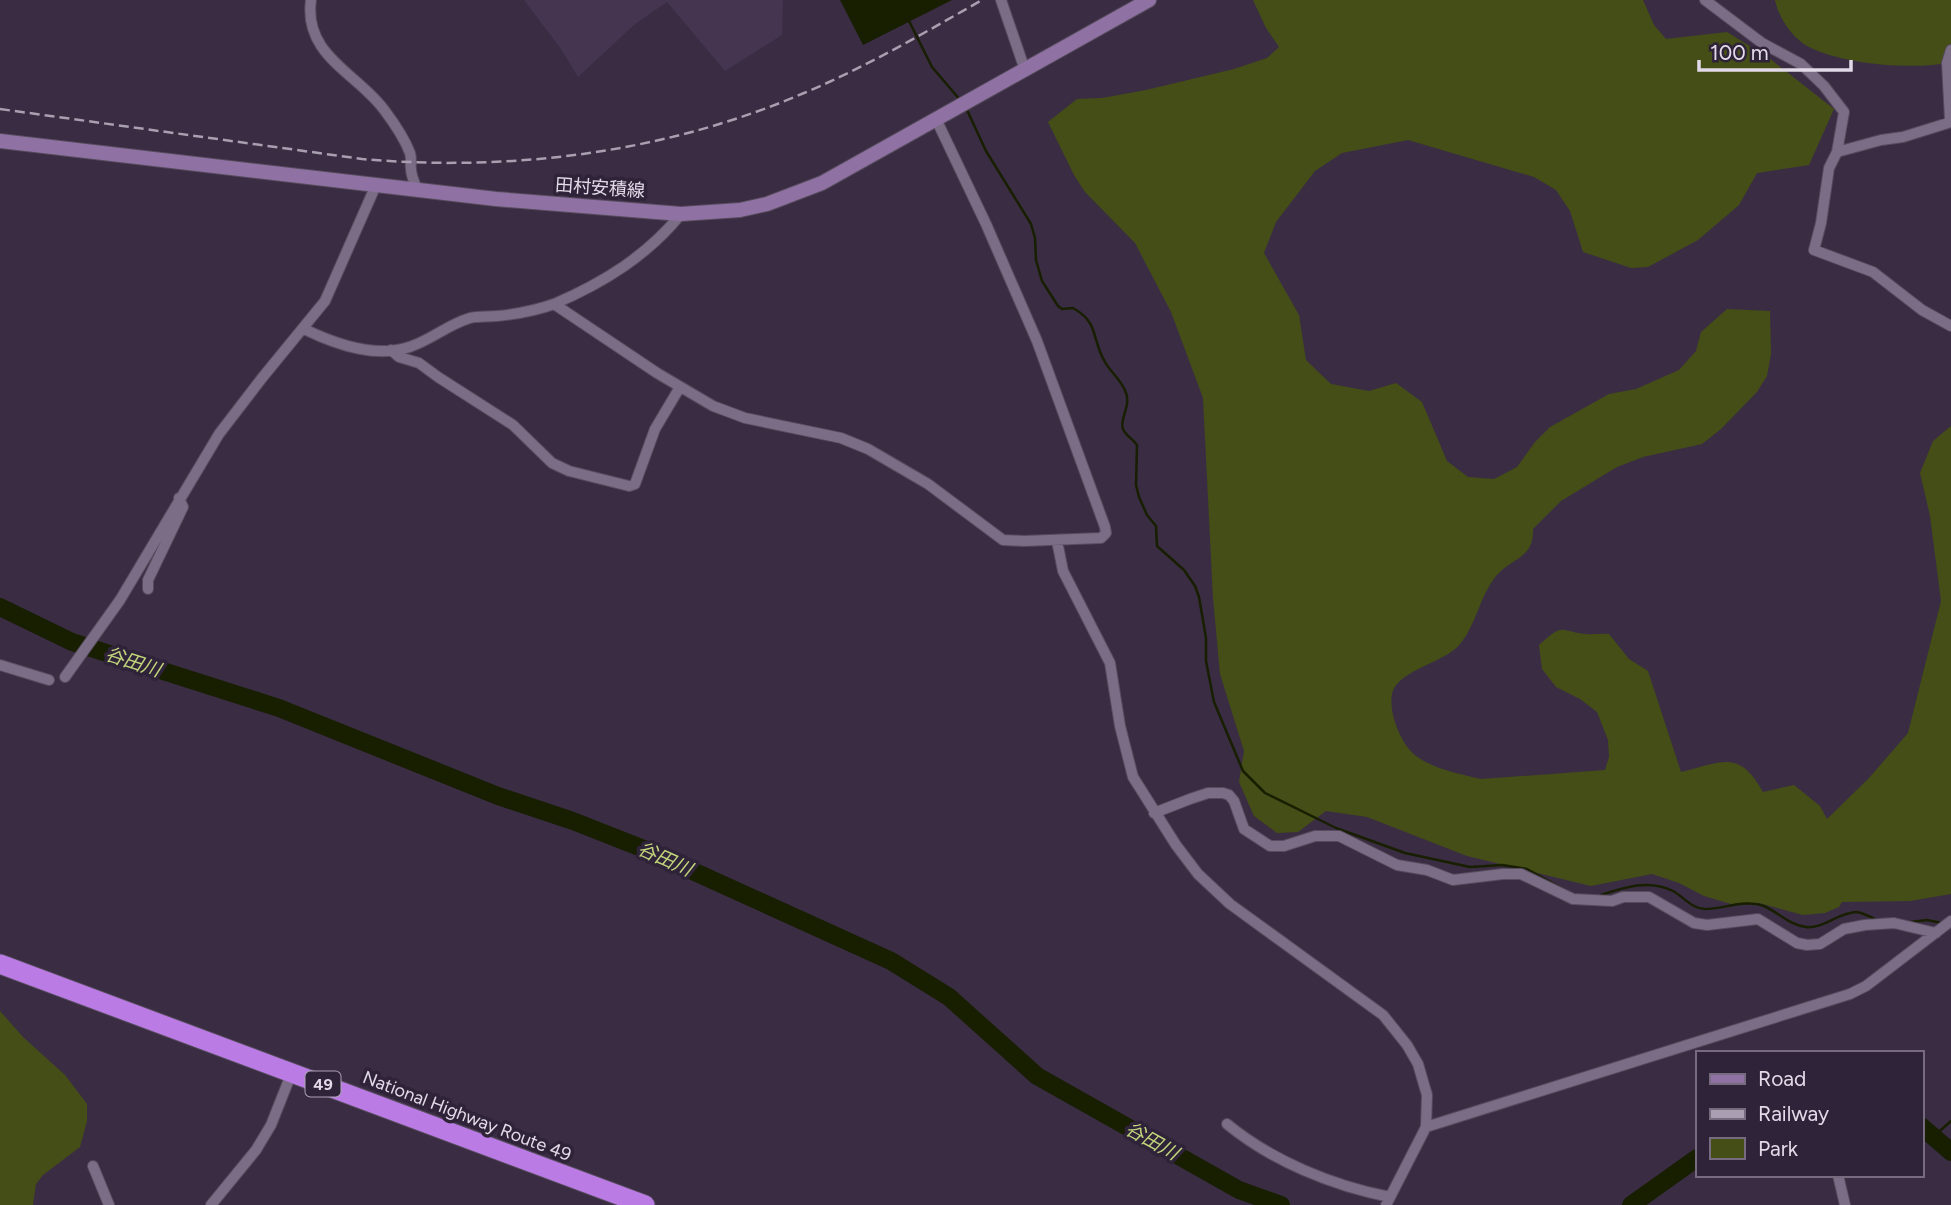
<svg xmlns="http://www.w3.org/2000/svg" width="1951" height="1205" font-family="Figtree,'Noto Sans JP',sans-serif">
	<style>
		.built { fill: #453551 }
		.green { fill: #444e16 }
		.water { fill: #181e00 }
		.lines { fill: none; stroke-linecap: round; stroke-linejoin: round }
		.stream { stroke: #181e00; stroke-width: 2.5 }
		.river { stroke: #181e00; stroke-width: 18 }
		.street-casing { stroke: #574c5e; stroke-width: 12 }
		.secondary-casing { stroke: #574c5e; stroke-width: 16 }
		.highway-casing { stroke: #574c5e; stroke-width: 21 }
		.street { stroke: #7c6d87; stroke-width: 10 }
		.secondary { stroke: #8f72a3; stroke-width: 14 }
		.highway { stroke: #ba7ce4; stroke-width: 19 }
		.rail { stroke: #a99fb0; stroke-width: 2.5; stroke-dasharray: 10 5; stroke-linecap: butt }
		.labels { text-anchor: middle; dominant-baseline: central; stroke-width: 7; stroke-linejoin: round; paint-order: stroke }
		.shield { fill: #2f2339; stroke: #aca3b4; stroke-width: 2 }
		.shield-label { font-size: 16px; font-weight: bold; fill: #e2dae8 }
		.street-label { font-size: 18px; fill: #e2dae8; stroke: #2f2339 }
		.water-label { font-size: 19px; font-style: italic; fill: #c3d67b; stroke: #2f2339 }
	</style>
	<rect width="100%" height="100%" fill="#3a2d43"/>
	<path class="built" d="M 524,0 L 783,0 L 782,35 L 725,71 L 667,2 L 635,24 L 578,77 L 561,49 Z"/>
	<path class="green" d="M 1253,0 L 1643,0 L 1654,25 L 1666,39 L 1727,32 L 1769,58 L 1834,109 L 1809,165 L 1757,173 L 1739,205 L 1698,240 L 1648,267 L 1631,268 L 1583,252 L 1570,211 L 1556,190 L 1534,177 L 1408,140 L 1342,153 L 1315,171 L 1276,222 L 1264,253 L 1299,315 L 1306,360 L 1331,384 L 1369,391 L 1396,383 L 1422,402 L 1447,461 L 1468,477 L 1494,479 L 1517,467 L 1535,442 L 1550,427 L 1609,394 L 1636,389 L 1679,370 L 1696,351 L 1701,332 L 1727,309 L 1770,311 L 1771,354 L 1767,376 L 1757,392 L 1721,429 L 1702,444 L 1643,457 L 1617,467 L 1561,501 L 1533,529 C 1534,559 1512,557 1496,576 C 1480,596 1476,624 1461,643 C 1445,662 1415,665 1397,684 C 1382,700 1400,745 1416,756 C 1434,769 1459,774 1481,779 L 1605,770 L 1609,757 L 1608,740 L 1597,712 L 1580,699 L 1556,687 L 1542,669 L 1539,645 C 1565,622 1557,631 1586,634 C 1594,635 1601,633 1609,634 L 1629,659 L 1648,671 L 1681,772 C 1722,762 1739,749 1763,792 L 1794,785 L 1820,806 L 1827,819 L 1869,778 L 1908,733 L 1941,601 L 1930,516 L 1920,473 L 1933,441 L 1951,426 L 1951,894 L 1910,901 L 1842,902 L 1839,907 L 1825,913 L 1803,915 L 1759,903 L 1731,904 L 1704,896 L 1679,883 L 1652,874 L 1591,886 L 1467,856 L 1367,817 L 1326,811 L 1298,832 L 1277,833 L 1254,816 L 1239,782 L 1244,751 L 1220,674 L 1213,598 L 1203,398 L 1171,312 L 1135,243 L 1085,192 L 1074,175 L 1048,122 L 1077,99 L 1102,98 L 1146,90 L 1234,69 L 1267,58 L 1279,47 L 1266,28 Z
		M 1775,0 L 1951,0 L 1951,43 L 1946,63 C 1911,70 1842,64 1809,47 C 1793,39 1778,17 1775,0 Z
		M 0,1011 L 23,1037 L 65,1075 L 87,1104 L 87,1121 L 80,1147 L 43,1175 L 36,1184 L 33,1205 L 0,1205 Z"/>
	<path class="water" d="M 840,0 L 952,0 L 863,45 Z"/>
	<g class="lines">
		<path class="stream" d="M 908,19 L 932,67 L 961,101
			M 967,110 L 986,151 L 1031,224 L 1035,238 L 1036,260 L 1042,281 L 1058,306 L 1062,309 L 1073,308 C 1100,323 1091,339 1105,362 C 1111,373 1122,380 1126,393 C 1131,406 1119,420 1123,429 C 1126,436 1134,440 1137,445 L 1136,485 L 1139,497 L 1147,515 L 1156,526 L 1157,546 L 1184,570 L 1195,586 L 1199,597 L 1206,638 L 1206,661 L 1214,702 L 1243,771 L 1265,793 L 1336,828 L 1405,853 L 1470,867 L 1502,865 L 1527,869 L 1567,891
			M 1601,895 C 1625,887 1649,879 1673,891 C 1684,897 1692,909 1705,909 C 1723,909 1746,899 1764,906 C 1779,913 1790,925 1806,927 C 1823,929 1839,912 1857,912 C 1863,913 1871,917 1877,920
			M 1911,922 L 1927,920 L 1942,923
			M 1933,1137 L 1951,1121"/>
		<path class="river" d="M 0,607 L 72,642 L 279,708 L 498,796 L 573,821 L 644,849 L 891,961 L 949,997 L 1037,1076 L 1239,1190 L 1281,1205
			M 1921,1126 L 1951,1152
			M 1631,1205 L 1697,1158"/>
		<defs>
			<path id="street" d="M 311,0 C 303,56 359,74 385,111 C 394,123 405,140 410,153 C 412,159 410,164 411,169 C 411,176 415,183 417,190
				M 1001,0 L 1025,70
				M 1705,0 L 1762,43 L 1801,64 L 1824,86 L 1844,112 L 1837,152 L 1829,168 L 1821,223 L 1814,250 L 1873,272 L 1922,310 L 1951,326
				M 1837,152 L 1881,140 L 1903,137 L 1948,123 L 1950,119 L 1947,63 L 1951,50
				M 554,304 C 603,283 647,256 681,214
				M 304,329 C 337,345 381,361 417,344 C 436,336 450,324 470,318 C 479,316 488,317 497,316 C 517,314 535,311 554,304 L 657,373 L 713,406 L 745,418 L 841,438 L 868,449 L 928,484 L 1003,540 L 1024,541 L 1101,538 L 1106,533 L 1105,527 L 1037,341 L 986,224 L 936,119
				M 391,350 L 399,357 L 419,363 L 438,377 L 513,425 L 552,463 L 569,471 L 629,486 L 635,484 L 655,429 L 680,387
				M 1057,541 L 1063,571 L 1110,663 L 1120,726 L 1133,777 L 1176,845 L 1198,874 L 1230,904 L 1383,1015 L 1407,1045 L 1418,1064 L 1427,1095 L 1426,1127 L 1386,1205
				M 148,589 L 148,580 L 183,507 L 179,498
				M 0,665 L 49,680
				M 65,677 L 120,600 L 219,434 L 262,378 L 325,301 L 376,185
				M 1154,813 L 1190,799 L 1208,793 L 1223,793 L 1229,795 L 1234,801 L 1244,829 L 1270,846 L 1284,846 L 1315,836 L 1339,836 L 1397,865 L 1427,870 L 1453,880 L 1503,874 L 1521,874 L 1573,899 L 1612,901 L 1623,897 L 1649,897 L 1694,923 L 1707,925 L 1758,919 L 1797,943 L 1807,945 L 1820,944 L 1844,929 L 1865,925 L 1894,923 L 1936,933
				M 1227,1124 C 1272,1161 1333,1186 1390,1197
				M 1426,1127 L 1850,994 L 1866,986 L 1951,921
				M 93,1166 L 109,1205
				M 1838,1175 L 1845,1205
				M 211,1205 L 256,1150 L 271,1125 L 292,1072"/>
			<path id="secondary" d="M 0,141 L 496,199 L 681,214 L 740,210 L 767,204 L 822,183 L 1149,0"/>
			<path id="highway" d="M 0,964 L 645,1205"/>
		</defs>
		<use href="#street" class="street-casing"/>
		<use href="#secondary" class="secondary-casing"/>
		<use href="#highway" class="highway-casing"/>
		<use href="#street" class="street"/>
		<use href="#secondary" class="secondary"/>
		<use href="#highway" class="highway"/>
		<path class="rail" d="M 0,109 L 362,159 C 511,172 665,153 804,93 C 866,67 924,33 982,0"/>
	</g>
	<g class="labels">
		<rect class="shield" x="305.5" y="1071.5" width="35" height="25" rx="5"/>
		<g class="shield-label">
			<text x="323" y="1084">49</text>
		</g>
		<g class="street-label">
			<text transform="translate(600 188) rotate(4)">田村安積線</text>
			<text transform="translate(467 1116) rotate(21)">National Highway Route 49</text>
		</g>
		<g class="water-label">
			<text transform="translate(133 662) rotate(18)">谷田川</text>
			<text transform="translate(665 859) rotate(24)">谷田川</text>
			<text transform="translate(1152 1141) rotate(29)">谷田川</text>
		</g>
	</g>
	<rect x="1696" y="1051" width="228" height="126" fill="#2f2339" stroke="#776c7f" stroke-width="2"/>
	<rect x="1710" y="1074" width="35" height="10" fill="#8f72a3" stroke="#776c7f" stroke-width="2"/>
	<text x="1758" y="1086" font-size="21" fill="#e2dae8">Road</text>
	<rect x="1710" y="1109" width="35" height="10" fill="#a99fb0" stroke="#776c7f" stroke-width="2"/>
	<text x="1758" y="1121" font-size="21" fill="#e2dae8">Railway</text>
	<rect x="1710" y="1138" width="35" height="21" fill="#444e16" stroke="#776c7f" stroke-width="2"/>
	<text x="1758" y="1156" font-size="21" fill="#e2dae8">Park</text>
	<path d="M1699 60v10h152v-10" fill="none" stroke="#e2dae8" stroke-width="3.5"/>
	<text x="1710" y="60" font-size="21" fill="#e2dae8" stroke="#2f2339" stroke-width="5" paint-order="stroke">100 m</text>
</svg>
